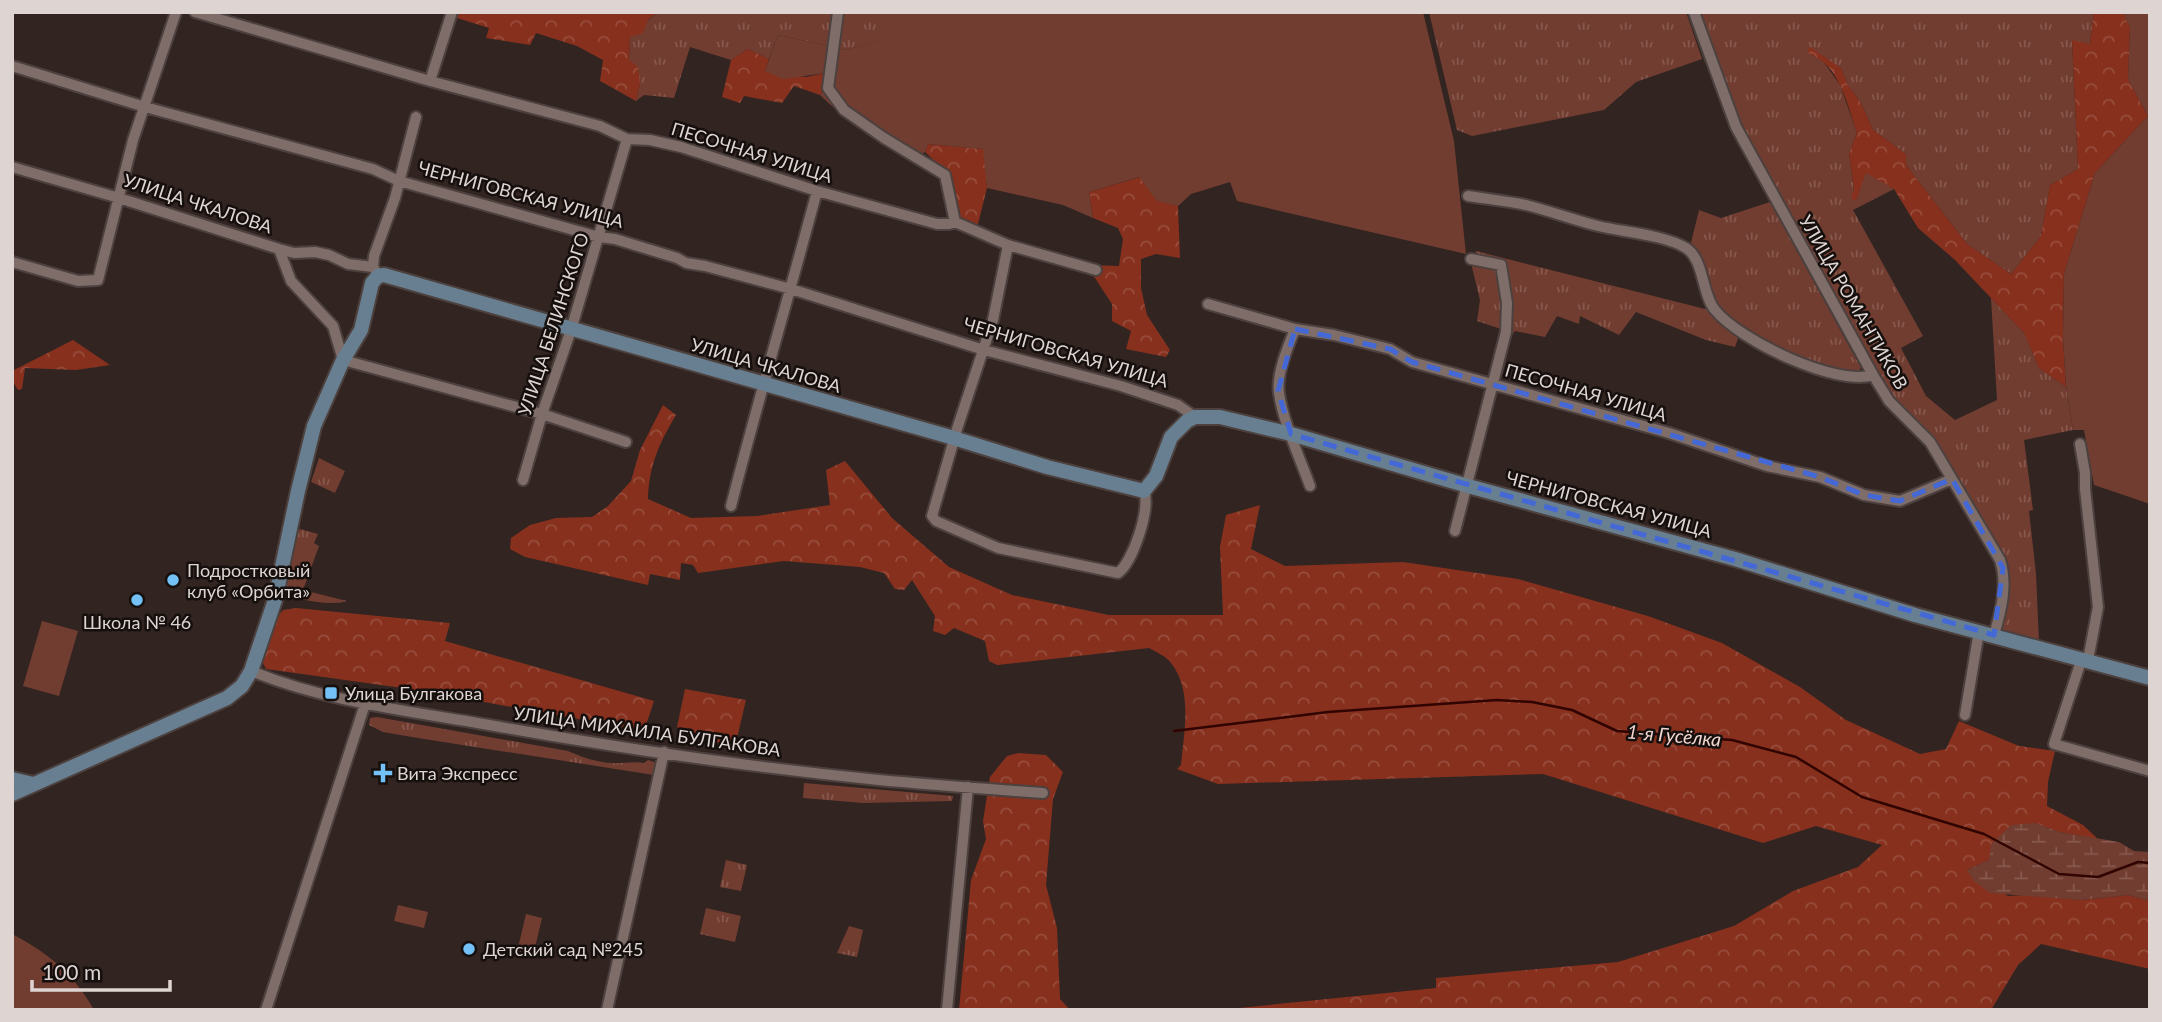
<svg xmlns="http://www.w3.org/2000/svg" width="2162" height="1022" font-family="Lato,sans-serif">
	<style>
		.grass { fill: url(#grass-tufts) }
		.forest { fill: url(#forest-crowns) }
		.wetland { fill: url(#wetland-marsh) }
		.garden { fill: #723d31 }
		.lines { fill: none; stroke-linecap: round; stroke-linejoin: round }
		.stream { stroke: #300400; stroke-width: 2.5 }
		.street-casing { stroke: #4c413e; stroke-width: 14 }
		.secondary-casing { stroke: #4c413e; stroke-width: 18 }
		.street { stroke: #7e6d69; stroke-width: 10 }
		.secondary { stroke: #687f91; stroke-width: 14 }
		.marked { fill: none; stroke: #4469d7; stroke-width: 5; stroke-dasharray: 14 9; stroke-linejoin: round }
		.poi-dot { fill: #73c1f6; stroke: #150f0d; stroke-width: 2.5 }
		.labels { text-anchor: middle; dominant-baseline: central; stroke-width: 5; stroke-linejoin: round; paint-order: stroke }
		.street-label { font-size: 18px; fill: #ded5d3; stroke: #150f0d }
		.poi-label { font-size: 18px; fill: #ded5d3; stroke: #150f0d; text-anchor: start }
		.water-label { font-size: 19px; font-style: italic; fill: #f2d7d1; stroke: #150f0d }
	</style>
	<defs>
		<pattern id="grass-tufts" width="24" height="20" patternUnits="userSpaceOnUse" patternTransform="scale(1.75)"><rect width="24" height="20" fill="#723d31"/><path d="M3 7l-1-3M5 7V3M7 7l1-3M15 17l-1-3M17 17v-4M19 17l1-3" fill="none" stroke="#86584e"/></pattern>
		<pattern id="forest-crowns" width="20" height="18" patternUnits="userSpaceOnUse" patternTransform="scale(1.75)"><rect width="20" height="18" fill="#87301d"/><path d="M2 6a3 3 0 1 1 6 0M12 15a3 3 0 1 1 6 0" fill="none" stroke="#984d3d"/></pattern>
		<pattern id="wetland-marsh" width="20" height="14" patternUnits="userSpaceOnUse" patternTransform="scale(1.75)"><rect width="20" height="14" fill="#723d31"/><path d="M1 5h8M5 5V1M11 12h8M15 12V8" fill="none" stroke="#86584e"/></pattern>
	</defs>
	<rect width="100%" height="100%" fill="#322421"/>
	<path class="grass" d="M 658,12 L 878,12 L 878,25 L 885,39 L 846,50 L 778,35 L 769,59 L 748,49 L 731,60 L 690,47 L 674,98 L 644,95 L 636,101 L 640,84 L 629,60 L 630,36 Z
		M 1429,12 L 1686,12 L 1702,59 L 1636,82 L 1604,110 L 1472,136 L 1457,130 Z
		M 1700,12 L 2094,12 L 2090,44 L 2072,41 L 2078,169 L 2050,185 L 2041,236 L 2011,274 L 1967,244 L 1906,165 L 1906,154 L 1873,130 L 1861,103 L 1848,85 L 1841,68 L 1823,61 L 1840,85 L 1857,133 L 1849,153 L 1854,190 L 1852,198 L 1856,200 L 1866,172 L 1894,189 L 1853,210 L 1923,336 L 1901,348 L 1926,396 L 1955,420 L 1997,400 L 1991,298 L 2024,333 L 2039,368 L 2066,387 L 2073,430 L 2024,440 L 2033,510 L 2029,511 L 2036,574 L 2039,643 L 2001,632 L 2000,628 C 2008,606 2012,583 2005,559 L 1932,441 L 1889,396 L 1740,126 Z
		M 1770,202 L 1861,368 L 1856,374 L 1800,361 L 1741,330 L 1735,347 L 1706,340 L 1636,312 L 1619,335 L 1580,316 L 1579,324 L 1557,316 L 1545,337 L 1515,331 L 1509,339 L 1503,338 L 1501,329 L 1477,321 L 1480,300 L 1472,267 L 1476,251 L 1709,310 L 1690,247 L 1699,210 L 1721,218 Z
		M 319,458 L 345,471 L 335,493 L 311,482 Z
		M 300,529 L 318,534 L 314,543 L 319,546 L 303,590 L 347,601 C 334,606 294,601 286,591 L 293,537 Z
		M 377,717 L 568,751 C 582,757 595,762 611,763 C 622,764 632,761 644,763 L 648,760 L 654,762 L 657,766 L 654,775 L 418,738 L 383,732 L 369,725 L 370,718 Z
		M 804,783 L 953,796 L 952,801 L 863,803 L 803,798 Z
		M 726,860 L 747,865 L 741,891 L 720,887 Z
		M 706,908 L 741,916 L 735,942 L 700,934 Z
		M 849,926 L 863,930 L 857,957 L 837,953 Z"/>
	<path class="forest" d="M 454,12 L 658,12 L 648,20 L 643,33 L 630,37 L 629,60 L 638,67 L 640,84 L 636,101 L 600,81 L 603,60 L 577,46 L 536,33 L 530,45 L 486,38 L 489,28 L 454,17 Z
		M 2094,12 L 2123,12 L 2130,27 L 2128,79 L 2148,116 L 2095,173 L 2064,274 L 2063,338 L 2066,387 L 2039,368 L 2024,333 L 1955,260 L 1918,228 L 1894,189 L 1866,173 L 1856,201 L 1851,198 L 1854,189 L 1849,153 L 1857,133 C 1849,110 1842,77 1822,61 C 1817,57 1811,55 1807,52 L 1810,47 L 1841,68 L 1848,85 L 1861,103 L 1873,130 L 1906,154 L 1906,165 L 1967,244 L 2011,274 L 2041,236 L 2050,185 L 2078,169 L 2072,40 L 2090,44 Z
		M 748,49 L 769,59 L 765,71 L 806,77 L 826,73 L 826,88 L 820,95 L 794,86 L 782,103 L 744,96 L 740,103 L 722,97 L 731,60 Z
		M 928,144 L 984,149 L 987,188 L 977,228 L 961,219 L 958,213 L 949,175 L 925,152 Z
		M 1140,177 L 1157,200 L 1178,206 L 1180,258 L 1156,254 L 1141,259 L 1141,288 L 1147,315 L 1170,350 L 1166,357 L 1126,349 L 1131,331 L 1112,321 L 1112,304 L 1091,272 L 1089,265 L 1119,266 L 1123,239 L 1118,228 L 1093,218 L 1089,192 Z
		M 73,340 L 110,365 L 76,370 L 25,368 L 22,389 L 18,390 L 12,380 L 12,371 Z
		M 663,405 L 676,415 C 659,444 649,465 648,499 L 691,518 L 757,516 L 830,505 L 826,470 L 845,461 L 892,518 L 949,567 L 1012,595 L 1109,615 L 1223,615 L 1220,547 L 1226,515 L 1260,505 L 1251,549 L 1285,566 L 1403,562 L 1518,579 L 1648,616 L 1722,643 L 1800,687 L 1846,720 L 1920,754 L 1946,749 L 1959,721 L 2019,746 L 2055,751 L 2048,782 L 2047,806 L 2083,825 L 2098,839 L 2059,832 L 2035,823 L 1989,860 L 1967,870 L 2008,896 L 2026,895 L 2081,900 L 2128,895 L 2150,901 L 2150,969 L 2041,944 L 2018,965 L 1991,1010 L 1219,1010 L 1436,988 L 1436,978 L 1618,962 L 1734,926 L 1793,891 L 1858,867 L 1882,845 L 1816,826 L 1763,843 L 1543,774 L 1218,784 L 1177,769 L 1181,765 C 1184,732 1193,691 1171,663 C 1166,656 1156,652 1149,648 L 997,665 L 989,661 L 985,641 L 954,628 L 945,635 L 933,631 L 935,616 L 912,580 L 904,590 L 895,589 L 884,573 L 860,567 L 784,561 L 698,573 L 693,565 L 681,563 L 680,580 L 650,574 L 648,585 L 525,557 L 510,549 L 511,538 L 530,525 L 556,518 L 592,517 L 608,506 L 631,481 L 640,450 Z
		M 296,608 L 450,623 L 445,641 L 654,701 L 644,731 L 424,691 L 266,669 L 262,661 L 278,616 L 283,610 Z
		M 685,689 L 746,700 L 737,738 L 728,744 L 686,738 L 677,727 Z
		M 1018,753 L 1046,755 L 1063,772 L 1053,799 L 1046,885 L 1057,928 L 1060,999 L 1070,1010 L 959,1010 L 971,880 L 986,839 L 983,821 L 990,777 L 1007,756 Z"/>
	<path class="wetland" d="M 2035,823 L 2059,832 L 2119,842 L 2134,851 L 2150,852 L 2150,901 L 2128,895 L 2081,900 L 1990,893 L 1974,881 L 1967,870 L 1989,860 L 1991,844 L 2011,825 Z"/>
	<path class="garden" d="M 878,12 L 1423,12 L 1454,141 L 1466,254 L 1237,201 L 1230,182 L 1191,194 L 1178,206 L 1157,201 L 1139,177 L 1089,192 L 1093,218 L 1063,205 L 987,188 L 983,149 L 928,144 L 925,152 L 914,158 C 880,141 847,122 820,95 L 826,88 L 826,73 L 783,79 L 765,71 L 778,35 L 846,50 L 884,39 L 878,25 Z
		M 2123,12 L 2150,12 L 2150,504 L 2094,485 L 2084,430 L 2073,430 L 2066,386 L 2063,338 L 2064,274 L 2095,173 L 2148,116 L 2128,79 L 2130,27 Z
		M 42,621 L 78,631 L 59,696 L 23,686 Z
		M 398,905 L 428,912 L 424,928 L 394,921 Z
		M 526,914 L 542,918 L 533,956 L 517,952 Z
		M 12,934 C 47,952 75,975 94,1010 L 12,1010 Z"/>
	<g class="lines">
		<path class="stream" d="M 1174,731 L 1328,712 L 1497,700 L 1532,702 L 1572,710 L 1617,731 L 1732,740 L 1796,757 L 1862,797 L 1984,834 L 2059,874 L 2098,877 L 2138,862 L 2150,863"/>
		<defs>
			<path id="street" d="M 195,12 L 430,81 L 600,126 L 627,139 L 650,140 L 681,147 L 817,191 L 937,224 L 949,224 L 955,222 L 1008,245 L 1096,270
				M 838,12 L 828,88 L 844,110 L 884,138 L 945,175 L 955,222
				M 1694,12 L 1736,127 L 1873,375 L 1889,401 L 1930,442 L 2000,560 C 2008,585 2001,611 1994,635
				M 12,66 L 145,107 L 373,169 L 399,181 L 599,237 L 615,239 L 677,258 L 686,263 L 705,266 L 791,289 L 984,350 L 1121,386 L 1178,405 L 1195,417
				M 430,81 L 452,12
				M 12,167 L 119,198 L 279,249 L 294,253 L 315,252 L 329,255 L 348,264 L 373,267
				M 1468,196 C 1487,199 1507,201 1526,205 C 1550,211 1574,220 1598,226 C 1623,232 1665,235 1686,248 C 1704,259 1702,295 1715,310 C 1739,340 1836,387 1873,375
				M 1008,245 L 993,320 L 957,429 L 932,516 L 936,521 L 998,548 L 1118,573 C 1133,562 1151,508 1144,491
				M 279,249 L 291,281 L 333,326 L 343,360 L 542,414 L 626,442
				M 12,262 L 78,281 L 98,280 L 133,140 L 176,12
				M 377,273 L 373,267 L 374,256 L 395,198 L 416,117
				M 1208,304 L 1295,329 L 1334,335 L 1390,349 L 1412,362 L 1669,433 L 1767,466 L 1820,477 L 1864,495 L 1900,501 L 1952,479
				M 1295,329 C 1288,346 1276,375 1279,393 C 1283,422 1300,458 1310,486
				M 2080,444 L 2085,473 L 2085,489 L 2098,607 L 2088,660
				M 523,480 L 542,414 L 571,330 L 627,139
				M 731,506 C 758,400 789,296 817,191
				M 1455,531 L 1506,332 L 1507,303 L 1501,265 L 1471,259
				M 2082,658 L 2054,744 L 2150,771
				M 251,671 C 326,702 410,711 489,725 C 618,748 748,767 879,780 C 933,785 988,789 1043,793
				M 1965,715 L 1979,631
				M 266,1010 L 365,704
				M 607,1010 L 664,752
				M 947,1010 L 968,787"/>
			<path id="secondary" d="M 12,779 L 33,784
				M 12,794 L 227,698 L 242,686 L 251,671 L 275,600 L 298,491 L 314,426 L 343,360 L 361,330 L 372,283 L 378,276 L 384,275 L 947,436 L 1047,467 L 1144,491 L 1156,476 L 1171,437 L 1187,421 L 1195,417 L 1220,417 L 1291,434 L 1468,486 L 1735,559 L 1915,615 L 2150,678"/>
		</defs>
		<use href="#street" class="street-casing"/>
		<use href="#secondary" class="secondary-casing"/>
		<use href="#street" class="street"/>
		<use href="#secondary" class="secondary"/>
	</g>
	<path class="marked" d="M 1295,329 L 1390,349 L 1412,362 L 1820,477 L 1864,495 L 1900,501 L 1952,479 L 2003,568 L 1994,635 L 1291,434 L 1278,391 Z"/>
	<g class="poi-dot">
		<circle cx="173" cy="580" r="7"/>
		<circle cx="137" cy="600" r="7"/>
		<rect x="324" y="686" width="14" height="14" rx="3.5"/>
		<path d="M379.5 762.5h7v7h7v7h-7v7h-7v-7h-7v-7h7z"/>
		<circle cx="469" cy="949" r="7"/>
	</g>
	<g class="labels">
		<g class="street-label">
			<text transform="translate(752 152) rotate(17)">ПЕСОЧНАЯ УЛИЦА</text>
			<text transform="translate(521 194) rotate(15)">ЧЕРНИГОВСКАЯ УЛИЦА</text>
			<text transform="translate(198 203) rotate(18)">УЛИЦА ЧКАЛОВА</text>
			<text transform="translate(1854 302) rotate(60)">УЛИЦА РОМАНТИКОВ</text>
			<text transform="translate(553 324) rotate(-72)">УЛИЦА БЕЛИНСКОГО</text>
			<text transform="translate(1066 352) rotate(16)">ЧЕРНИГОВСКАЯ УЛИЦА</text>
			<text transform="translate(766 365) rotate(16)">УЛИЦА ЧКАЛОВА</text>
			<text transform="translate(1586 392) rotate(16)">ПЕСОЧНАЯ УЛИЦА</text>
			<text transform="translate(1609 504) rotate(15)">ЧЕРНИГОВСКАЯ УЛИЦА</text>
			<text transform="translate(647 731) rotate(8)">УЛИЦА МИХАИЛА БУЛГАКОВА</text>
		</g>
		<g class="poi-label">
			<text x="187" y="570">Подростковый<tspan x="187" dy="21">клуб «Орбита»</tspan></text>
			<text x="137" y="622" text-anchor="middle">Школа № 46</text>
			<text x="345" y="693">Улица Булгакова</text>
			<text x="397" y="773">Вита Экспресс</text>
			<text x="483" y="949">Детский сад №245</text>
		</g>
		<g class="water-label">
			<text transform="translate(1674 735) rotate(5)">1-я Гусёлка</text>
		</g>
	</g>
	<rect width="2162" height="1022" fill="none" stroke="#ded5d3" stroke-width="28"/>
	<path d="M32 980v10h138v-10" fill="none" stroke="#ded5d3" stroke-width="3.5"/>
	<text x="42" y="980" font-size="21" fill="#ded5d3" stroke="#150f0d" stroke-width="5" paint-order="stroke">100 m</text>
</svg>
